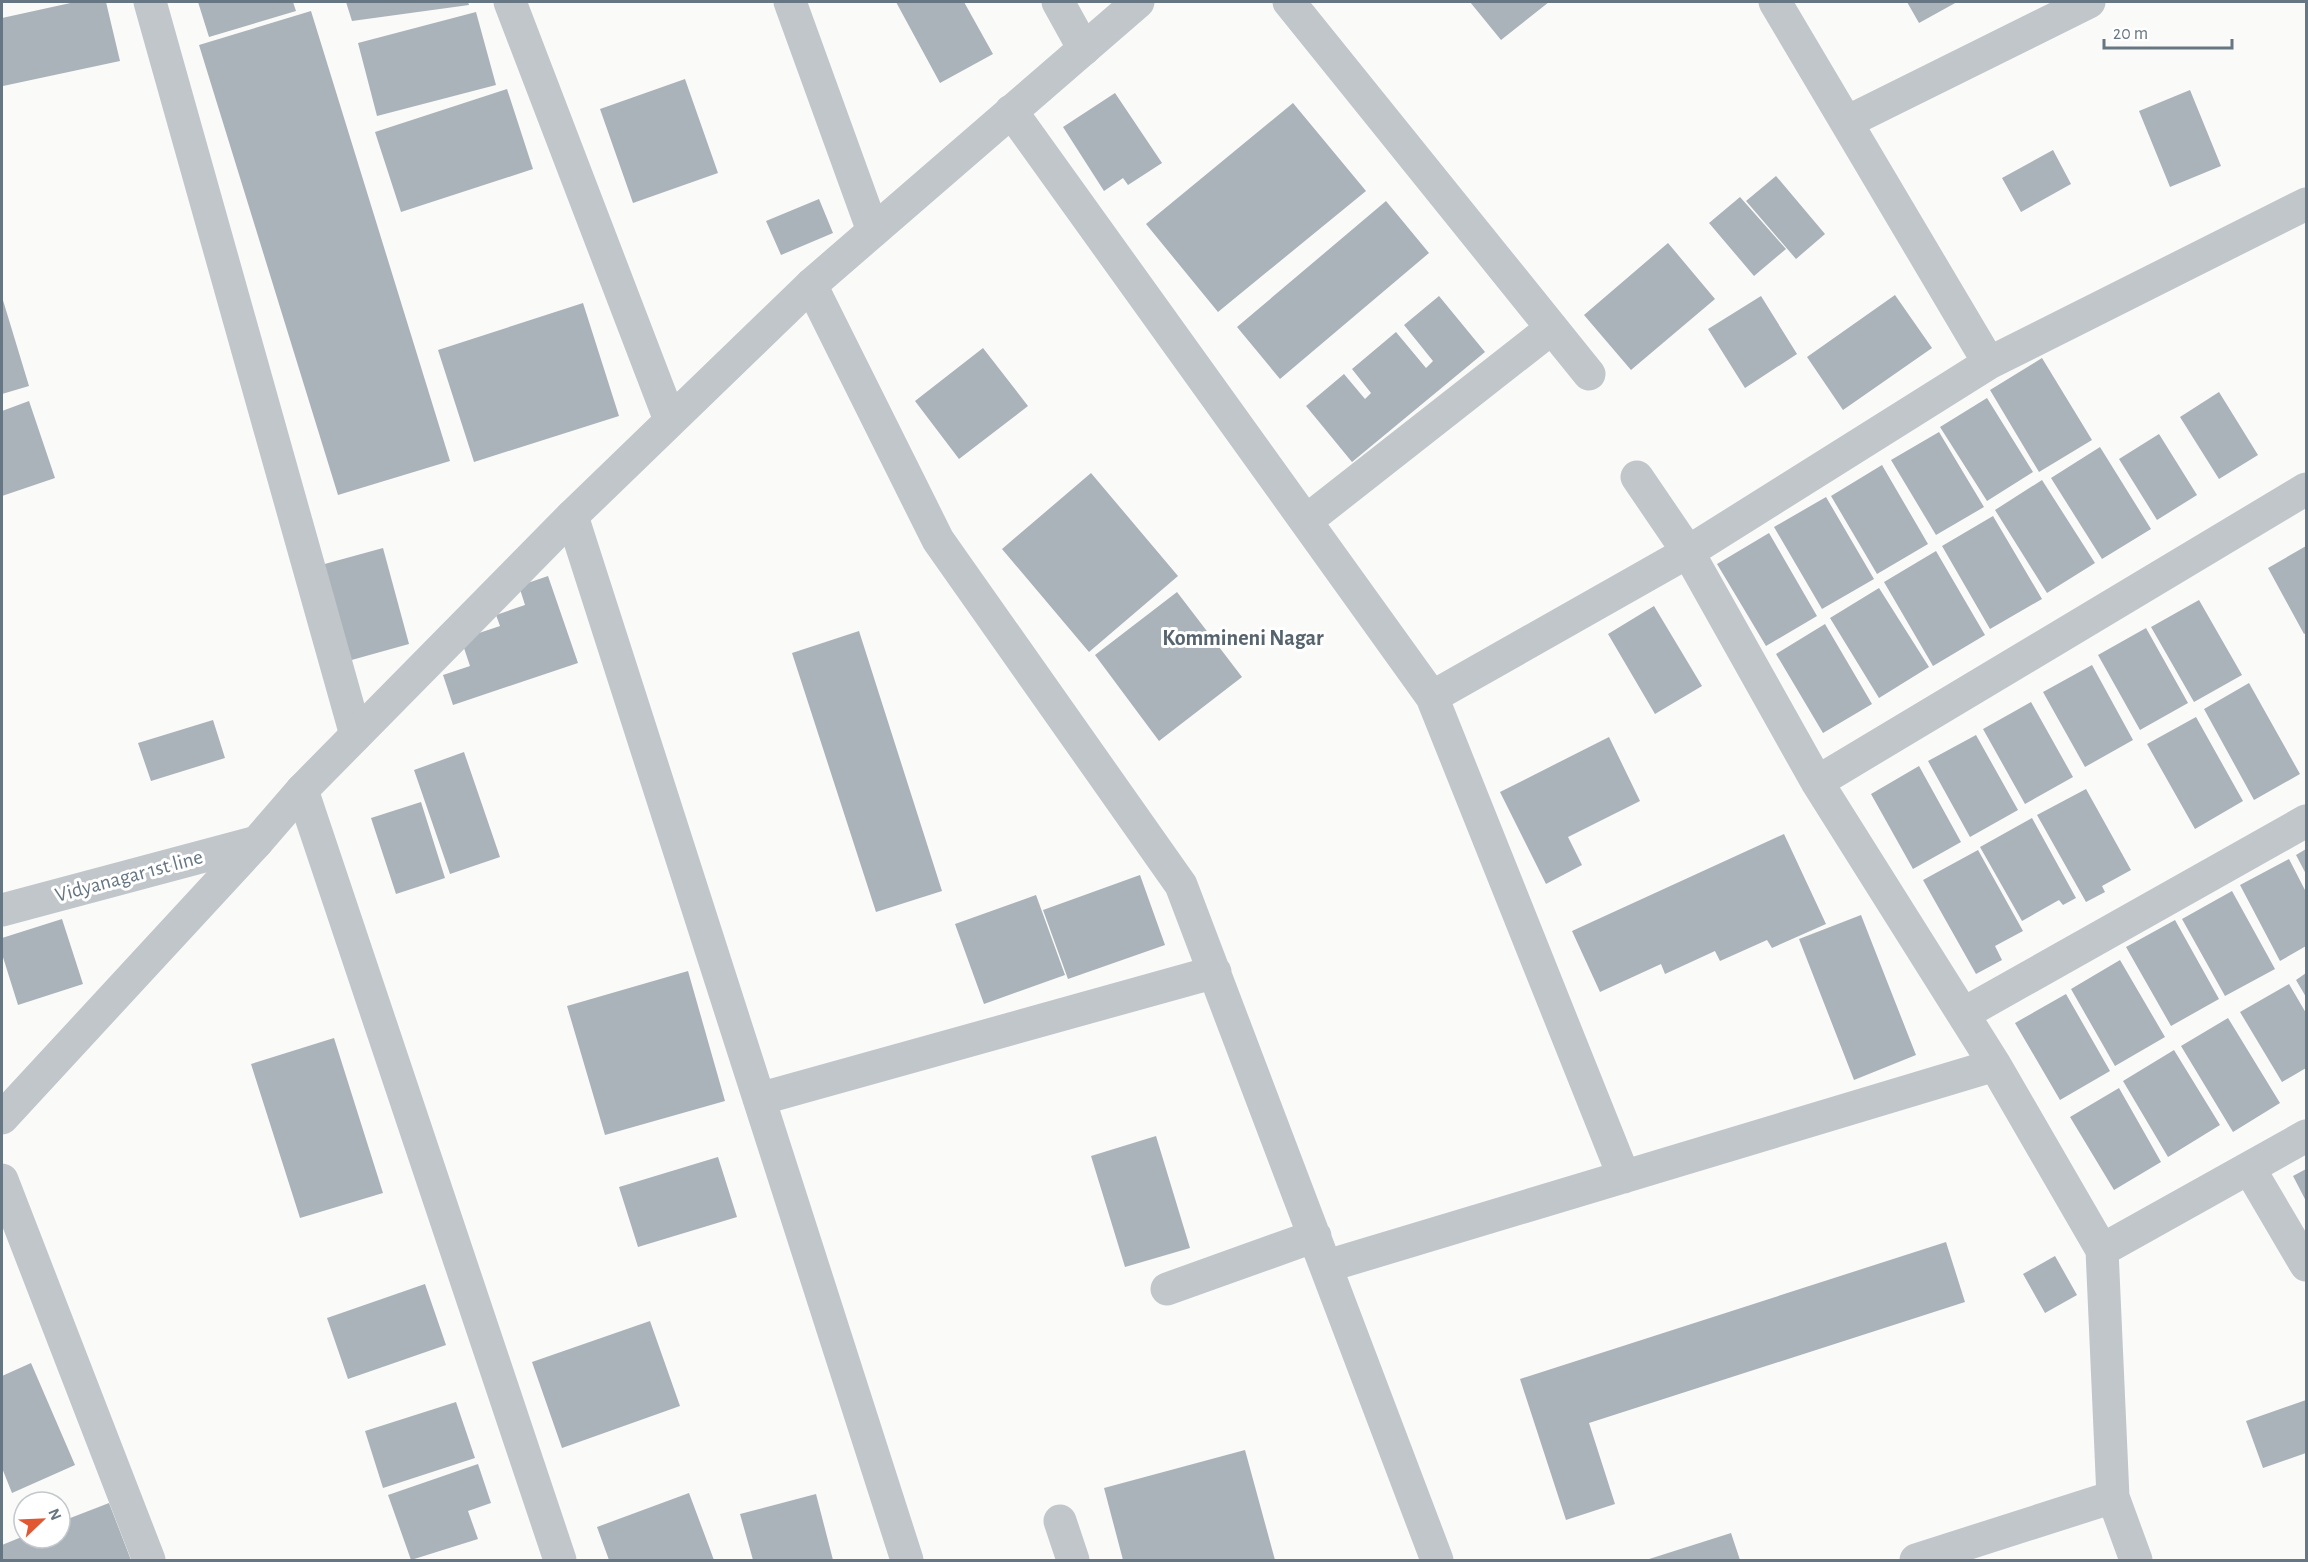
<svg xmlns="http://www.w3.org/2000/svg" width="2308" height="1562" font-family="'Alegreya Sans',sans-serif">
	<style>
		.building { fill: #aab3b9 }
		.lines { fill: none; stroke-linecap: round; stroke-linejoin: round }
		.minor { stroke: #c1c6ca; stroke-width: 33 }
		.tertiary { stroke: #c1c6ca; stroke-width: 33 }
		.labels { text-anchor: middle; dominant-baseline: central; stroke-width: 6; stroke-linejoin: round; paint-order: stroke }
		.street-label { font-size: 21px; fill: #667682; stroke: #fff }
		.neighbourhood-label { font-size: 22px; font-weight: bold; fill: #57646e; stroke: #fff }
	</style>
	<rect width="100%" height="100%" fill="#fafaf8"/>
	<path class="building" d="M 75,2 L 106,2 L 120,61 L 3,86 L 2,18 Z
		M 198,2 L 293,2 L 296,11 L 209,37 Z
		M 346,2 L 468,2 L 469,5 L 352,21 Z
		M 896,2 L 964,2 L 993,54 L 940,83 Z
		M 1470,2 L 1549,2 L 1501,40 Z
		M 1907,2 L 1957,2 L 1919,23 Z
		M 311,11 L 450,461 L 338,495 L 199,45 Z
		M 476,12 L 496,85 L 377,116 L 358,43 Z
		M 685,79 L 718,173 L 633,203 L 600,109 Z
		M 507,89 L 533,169 L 401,212 L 375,132 Z
		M 2190,90 L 2221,166 L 2170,187 L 2139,111 Z
		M 1115,93 L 1162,163 L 1128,185 L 1123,178 L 1104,191 L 1063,127 Z
		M 1293,103 L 1366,191 L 1218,312 L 1146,224 Z
		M 2053,150 L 2071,184 L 2021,212 L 2002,178 Z
		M 1776,176 L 1825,234 L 1796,259 L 1746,201 Z
		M 1740,197 L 1786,249 L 1754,276 L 1709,223 Z
		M 819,199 L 833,233 L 781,255 L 766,221 Z
		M 1386,201 L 1429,253 L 1280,379 L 1237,327 Z
		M 1668,243 L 1715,299 L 1631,370 L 1584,315 Z
		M 1895,295 L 1932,348 L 1843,410 L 1807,357 Z
		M 1439,296 L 1485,352 L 1352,462 L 1306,406 L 1344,374 L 1365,399 L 1371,393 L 1352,369 L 1396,332 L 1426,368 L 1433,361 L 1404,325 Z
		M 1761,296 L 1797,354 L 1745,388 L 1708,329 Z
		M 2,297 L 29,386 L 2,394 Z
		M 583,303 L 619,416 L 474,462 L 438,350 Z
		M 983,348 L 1028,406 L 959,459 L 915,401 Z
		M 2042,358 L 2092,440 L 2039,472 L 1990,390 Z
		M 2219,392 L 2258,455 L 2219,479 L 2180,417 Z
		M 1987,398 L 2033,472 L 1987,501 L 1940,427 Z
		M 29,401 L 55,478 L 2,496 L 2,411 Z
		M 1939,432 L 1984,507 L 1936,535 L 1891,460 Z
		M 2159,434 L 2197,495 L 2157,520 L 2119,459 Z
		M 2100,447 L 2151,529 L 2102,559 L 2051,478 Z
		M 1882,465 L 1928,544 L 1877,574 L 1831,496 Z
		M 1091,473 L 1178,576 L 1089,652 L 1002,549 Z
		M 2042,480 L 2095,563 L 2047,593 L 1995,510 Z
		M 1826,497 L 1874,579 L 1822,609 L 1774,527 Z
		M 1993,516 L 2042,599 L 1990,629 L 1942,546 Z
		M 1769,533 L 1817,616 L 1766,646 L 1717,564 Z
		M 2306,546 L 2306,633 L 2304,634 L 2268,568 Z
		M 383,548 L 409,644 L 348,661 L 321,565 Z
		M 1936,551 L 1985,635 L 1933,666 L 1884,582 Z
		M 548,576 L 578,663 L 453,705 L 443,675 L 470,666 L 461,639 L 500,626 L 496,615 L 525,605 L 519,586 Z
		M 1879,588 L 1929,667 L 1879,698 L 1830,618 Z
		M 1177,592 L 1242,677 L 1159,741 L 1095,655 Z
		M 2199,600 L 2242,675 L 2194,702 L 2151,627 Z
		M 1654,606 L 1702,686 L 1655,714 L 1608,634 Z
		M 1825,624 L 1872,704 L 1823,733 L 1776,654 Z
		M 2146,628 L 2188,703 L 2140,730 L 2098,655 Z
		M 859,631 L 942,891 L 876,912 L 792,653 Z
		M 2092,665 L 2133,740 L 2085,767 L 2043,692 Z
		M 2249,683 L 2300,774 L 2254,800 L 2204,709 Z
		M 2031,702 L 2073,777 L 2025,804 L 1983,729 Z
		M 2196,717 L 2243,801 L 2195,829 L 2147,744 Z
		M 213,720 L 225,758 L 151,781 L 138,743 Z
		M 1976,735 L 2018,810 L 1970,837 L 1928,761 Z
		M 1609,737 L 1640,801 L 1568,837 L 1582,865 L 1546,884 L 1500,792 Z
		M 464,752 L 500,857 L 450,874 L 414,770 Z
		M 1919,766 L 1961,842 L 1913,869 L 1871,794 Z
		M 2086,789 L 2131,870 L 2102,886 L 2105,892 L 2086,902 L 2037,815 Z
		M 421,802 L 445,878 L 396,894 L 371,818 Z
		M 2032,818 L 2076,898 L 2063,905 L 2059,900 L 2022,921 L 1980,847 Z
		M 1784,834 L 1826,924 L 1772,948 L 1767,940 L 1720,961 L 1715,951 L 1665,974 L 1661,964 L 1600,992 L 1572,931 Z
		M 2306,849 L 2306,874 L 2296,855 Z
		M 1978,850 L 2023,931 L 1995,946 L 2002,960 L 1976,974 L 1923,880 Z
		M 2289,859 L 2306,892 L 2306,946 L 2280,961 L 2240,885 Z
		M 1140,875 L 1165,945 L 1068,979 L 1043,910 Z
		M 2232,891 L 2275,969 L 2225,996 L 2182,919 Z
		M 1036,895 L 1065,975 L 984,1004 L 955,924 Z
		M 1861,915 L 1916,1055 L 1854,1080 L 1799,939 Z
		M 62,919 L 83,984 L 18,1005 L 2,954 L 2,938 Z
		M 2175,920 L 2219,999 L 2171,1026 L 2126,947 Z
		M 2120,960 L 2165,1037 L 2115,1066 L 2071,989 Z
		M 688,971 L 725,1101 L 605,1135 L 567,1006 Z
		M 2306,973 L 2306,997 L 2296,980 Z
		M 2289,984 L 2306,1013 L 2306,1068 L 2282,1082 L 2240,1012 Z
		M 2066,994 L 2110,1071 L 2060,1100 L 2015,1023 Z
		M 2228,1018 L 2280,1103 L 2233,1132 L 2181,1046 Z
		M 334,1038 L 383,1193 L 300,1218 L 251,1064 Z
		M 2174,1050 L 2220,1125 L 2168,1157 L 2123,1081 Z
		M 2119,1088 L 2161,1162 L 2114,1190 L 2070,1117 Z
		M 1156,1136 L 1190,1248 L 1125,1267 L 1091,1156 Z
		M 718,1157 L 737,1217 L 638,1247 L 619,1187 Z
		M 2306,1169 L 2306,1201 L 2293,1176 Z
		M 1946,1242 L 1965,1302 L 1589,1423 L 1615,1504 L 1566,1520 L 1520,1379 Z
		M 2055,1256 L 2077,1295 L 2045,1313 L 2023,1274 Z
		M 425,1284 L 446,1345 L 348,1379 L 327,1318 Z
		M 650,1321 L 680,1406 L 562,1448 L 532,1362 Z
		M 31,1363 L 75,1465 L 12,1493 L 2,1468 L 2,1376 Z
		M 2306,1400 L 2306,1453 L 2263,1468 L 2246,1421 Z
		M 456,1402 L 475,1458 L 383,1488 L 365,1431 Z
		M 1245,1450 L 1275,1560 L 1123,1560 L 1104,1488 Z
		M 478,1464 L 491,1503 L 468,1511 L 478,1539 L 411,1560 L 388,1495 Z
		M 689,1493 L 714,1560 L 609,1560 L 597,1527 Z
		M 816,1494 L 833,1560 L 753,1560 L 740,1514 Z
		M 109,1503 L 131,1560 L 2,1560 L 2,1545 L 24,1536 L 24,1538 L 60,1538 L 60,1522 Z
		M 1731,1533 L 1740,1560 L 1646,1560 Z"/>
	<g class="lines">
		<path class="minor" d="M 150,2 L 356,735
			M 510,2 L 670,420
			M 790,2 L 873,231
			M 1058,2 L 1084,49
			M 1289,2 L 1589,374
			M 1775,2 L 1989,363
			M 1011,111 L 1432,697 L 1624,1177
			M 1847,122 L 2089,2
			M 811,285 L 938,540 L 1181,885 L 1437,1560
			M 1637,477 L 1688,552 L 1817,782 L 1995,1065 L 2102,1250 L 2113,1497 L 2136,1560
			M 572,516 L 907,1560
			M 1306,521 L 1552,328
			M 1432,697 L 1688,552 L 1989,363 L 2306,204
			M 1817,782 L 2306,489
			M 302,790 L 560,1560
			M 2,910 L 257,842
			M 1965,1013 L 2306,821
			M 759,1099 L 1215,972
			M 2249,1168 L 2306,1265
			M 2,1180 L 149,1560
			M 2102,1250 L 2306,1136
			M 1327,1266 L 1995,1065
			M 1167,1289 L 1315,1236
			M 1060,1521 L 1073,1560
			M 1916,1560 L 2113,1497"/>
		<path class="tertiary" d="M 2,1118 L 257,842 L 302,790 L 572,516 L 811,285 L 1138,2"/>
	</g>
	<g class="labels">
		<g class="street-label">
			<text transform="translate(129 876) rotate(-15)">Vidyanagar 1st line</text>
		</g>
		<g class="neighbourhood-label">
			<text x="1243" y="638">Kommineni Nagar</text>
		</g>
	</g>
	<rect width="2308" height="1562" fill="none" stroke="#667682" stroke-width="6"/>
	<g transform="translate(42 1520) rotate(67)"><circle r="28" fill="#ffffff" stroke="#c2c8cd" stroke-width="1.5"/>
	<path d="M0-4.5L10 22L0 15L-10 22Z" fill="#e15731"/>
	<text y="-9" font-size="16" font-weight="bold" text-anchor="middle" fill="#667682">N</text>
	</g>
	<path d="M2104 39v9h128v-9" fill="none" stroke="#667682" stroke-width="3"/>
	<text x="2113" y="39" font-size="18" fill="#667682" stroke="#ffffff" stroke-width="4.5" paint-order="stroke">20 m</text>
</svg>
